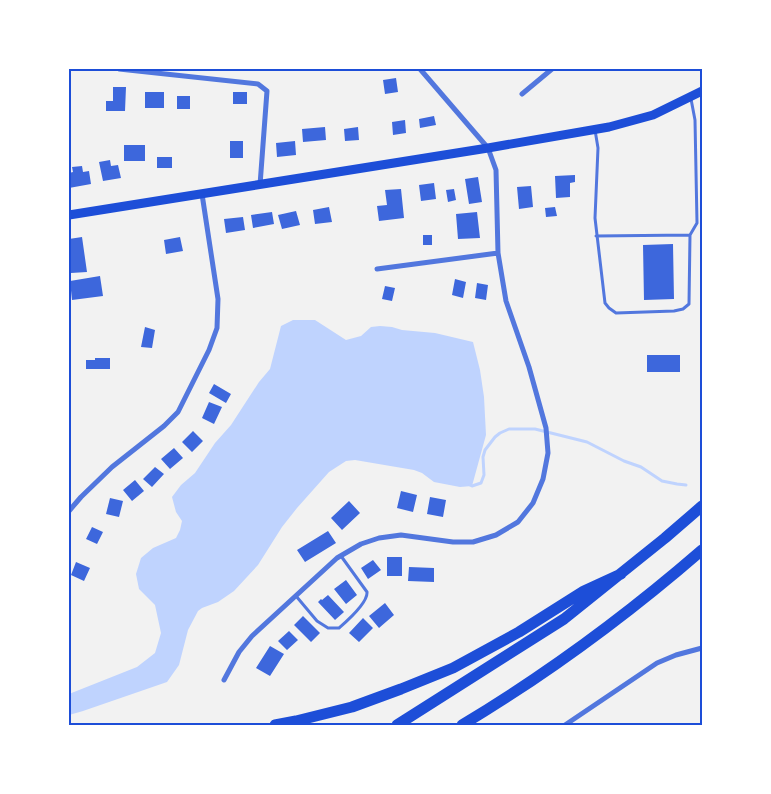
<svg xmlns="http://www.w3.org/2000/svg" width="771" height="794" font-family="Montserrat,sans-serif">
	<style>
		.water { fill: #bfd3fe }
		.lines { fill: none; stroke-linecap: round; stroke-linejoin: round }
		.stream { stroke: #bfd3fe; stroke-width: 3 }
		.building { fill: #3d67dc }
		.service { stroke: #5277de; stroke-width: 3 }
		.minor { stroke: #5277de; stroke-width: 5 }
		.secondary { stroke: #1d4ed8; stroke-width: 9 }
		.motorway { stroke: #1d4ed8; stroke-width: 11 }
		.neatline { fill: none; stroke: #1d4ed8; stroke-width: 2 }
	</style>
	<rect width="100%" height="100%" fill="#f2f2f2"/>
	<path class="water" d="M 293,320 L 315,320 L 346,340 L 361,336 L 371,327 L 380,326 L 392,327 L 402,330 L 435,333 L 473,342 L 480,370 L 484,397 L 486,435 L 472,486 L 460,487 L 434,482 L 422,473 L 414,470 L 355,460 L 346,461 L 329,472 L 297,508 L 282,527 L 258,565 L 234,591 L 218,602 L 202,608 L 198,611 L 188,630 L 179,665 L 167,682 L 83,711 L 69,715 L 69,694 L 137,667 L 155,653 L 161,633 L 155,605 L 139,589 L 136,574 L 141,558 L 153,548 L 176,538 L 180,530 L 182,521 L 176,512 L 172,497 L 181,485 L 195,473 L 215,443 L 231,425 L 259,382 L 270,369 L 281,326 Z"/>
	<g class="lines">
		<path class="stream" d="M 470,485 L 472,486 L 481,483 L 484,475 L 483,457 L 485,450 L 495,437 L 500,433 L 509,429 L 535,429 L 587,442 L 624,461 L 641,467 L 662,481 L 677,484 L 686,485"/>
	</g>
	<path class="building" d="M 396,78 L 398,92 L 385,94 L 383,80 Z
		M 113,87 L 126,87 L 125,111 L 106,111 L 106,101 L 113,101 Z
		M 145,92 L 164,92 L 164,108 L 145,108 Z
		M 233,92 L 247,92 L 247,104 L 233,104 Z
		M 177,96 L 190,96 L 190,109 L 177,109 Z
		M 434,116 L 436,125 L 420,128 L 419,119 Z
		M 405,120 L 406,133 L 393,135 L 392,122 Z
		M 325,127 L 326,140 L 303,142 L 302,129 Z
		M 358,127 L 359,140 L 345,141 L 344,129 Z
		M 230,141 L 243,141 L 243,158 L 230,158 Z
		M 295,141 L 296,155 L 277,157 L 276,143 Z
		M 124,145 L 145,145 L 145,161 L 124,161 Z
		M 157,157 L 172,157 L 172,168 L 157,168 Z
		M 110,160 L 111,166 L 118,165 L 121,178 L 103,181 L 99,162 Z
		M 82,166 L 83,172 L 89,171 L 91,184 L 69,188 L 69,173 L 73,172 L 72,167 Z
		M 575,175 L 575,182 L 570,183 L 570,197 L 556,198 L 555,176 Z
		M 478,177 L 482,202 L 469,204 L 465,179 Z
		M 434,183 L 436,199 L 421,201 L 419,185 Z
		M 531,186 L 533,207 L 519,209 L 517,187 Z
		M 401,189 L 404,218 L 379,221 L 377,206 L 387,205 L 385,190 Z
		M 454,189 L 456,200 L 448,202 L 446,190 Z
		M 329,207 L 332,222 L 315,224 L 313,210 Z
		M 555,207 L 557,216 L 546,217 L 545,208 Z
		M 296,211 L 300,225 L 282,229 L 278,215 Z
		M 272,212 L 274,224 L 253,228 L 251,215 Z
		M 477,212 L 480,238 L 458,239 L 456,214 Z
		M 243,217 L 245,230 L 226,233 L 224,219 Z
		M 423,235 L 432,235 L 432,245 L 423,245 Z
		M 82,237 L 87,272 L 71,273 L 70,266 L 69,267 L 69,239 Z
		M 180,237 L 183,251 L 166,254 L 164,240 Z
		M 673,244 L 674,299 L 644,300 L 643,245 Z
		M 100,276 L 103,296 L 72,300 L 70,281 Z
		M 455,279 L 466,282 L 463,298 L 452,295 Z
		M 477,283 L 488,285 L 486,300 L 475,298 Z
		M 385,286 L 395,288 L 392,301 L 382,299 Z
		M 145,327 L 155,330 L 152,348 L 141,347 Z
		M 647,355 L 680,355 L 680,372 L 647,372 Z
		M 95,358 L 110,358 L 110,369 L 86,369 L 86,360 L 95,360 Z
		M 214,384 L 231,394 L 226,403 L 209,393 Z
		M 209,402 L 222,407 L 214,424 L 202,418 Z
		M 193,431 L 203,441 L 192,452 L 182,442 Z
		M 174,448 L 183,458 L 170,469 L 161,459 Z
		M 155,467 L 164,474 L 152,487 L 143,479 Z
		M 135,480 L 144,491 L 132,501 L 123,490 Z
		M 401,491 L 417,495 L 413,512 L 397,508 Z
		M 430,497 L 446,500 L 443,517 L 427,514 Z
		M 110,498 L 123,501 L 119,517 L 106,514 Z
		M 349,501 L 360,513 L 342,530 L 331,518 Z
		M 92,527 L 103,532 L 97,544 L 86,539 Z
		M 328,531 L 336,543 L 305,562 L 297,550 Z
		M 387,557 L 402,557 L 402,576 L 387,576 Z
		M 373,560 L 381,570 L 368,579 L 361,568 Z
		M 76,562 L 90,568 L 84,581 L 71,575 Z
		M 409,567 L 434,568 L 434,582 L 408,581 Z
		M 346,580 L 357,595 L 346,604 L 334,589 Z
		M 328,595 L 344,612 L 335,620 L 318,602 L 321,599 L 322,600 Z
		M 385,603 L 394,615 L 379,628 L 369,616 Z
		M 303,616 L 320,633 L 311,642 L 294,625 Z
		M 363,618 L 373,628 L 359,642 L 349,633 Z
		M 289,631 L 298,640 L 287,650 L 278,641 Z
		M 270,646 L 284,654 L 270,676 L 256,668 Z"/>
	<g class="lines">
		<path class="service" d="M 595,130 L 598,148 L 595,218 L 605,303 L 609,308 L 616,313 L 674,311 L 683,309 L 689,304 L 690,235 L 697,223 L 695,120 L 691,99
			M 596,236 L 690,235
			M 296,596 L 317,621 L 328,628 L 339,628 C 347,621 368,603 367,592 L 341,556"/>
		<path class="minor" d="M 119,69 L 258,84 L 267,91 L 260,185
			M 522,94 L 552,69
			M 377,269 L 498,253
			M 69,511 L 81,497 L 112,467 L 164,426 L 178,412 L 209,350 L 217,328 L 218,299 L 202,194
			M 224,680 L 239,652 L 252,636 L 337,558 L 361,544 L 379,538 L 401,535 L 453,542 L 473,542 L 496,535 L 518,522 L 533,503 L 543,479 L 548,453 L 546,428 L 529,367 L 506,301 L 498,253 L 496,170 L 488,148 L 420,69
			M 565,725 L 657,663 L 676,655 L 702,648"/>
		<path class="secondary" d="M 69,215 L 488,148 L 609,127 L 653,115 L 702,91"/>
		<path class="motorway" d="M 275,725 L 296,721 L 352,707 L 401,689 L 453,668 L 519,632 L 584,591 L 621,574
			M 397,725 L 564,619 L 665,538 L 702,506
			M 462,725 C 547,674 627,615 702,550"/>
	</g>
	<rect width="771" height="794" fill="none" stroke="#ffffff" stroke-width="140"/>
	<rect x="70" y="70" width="631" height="654" class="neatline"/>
</svg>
